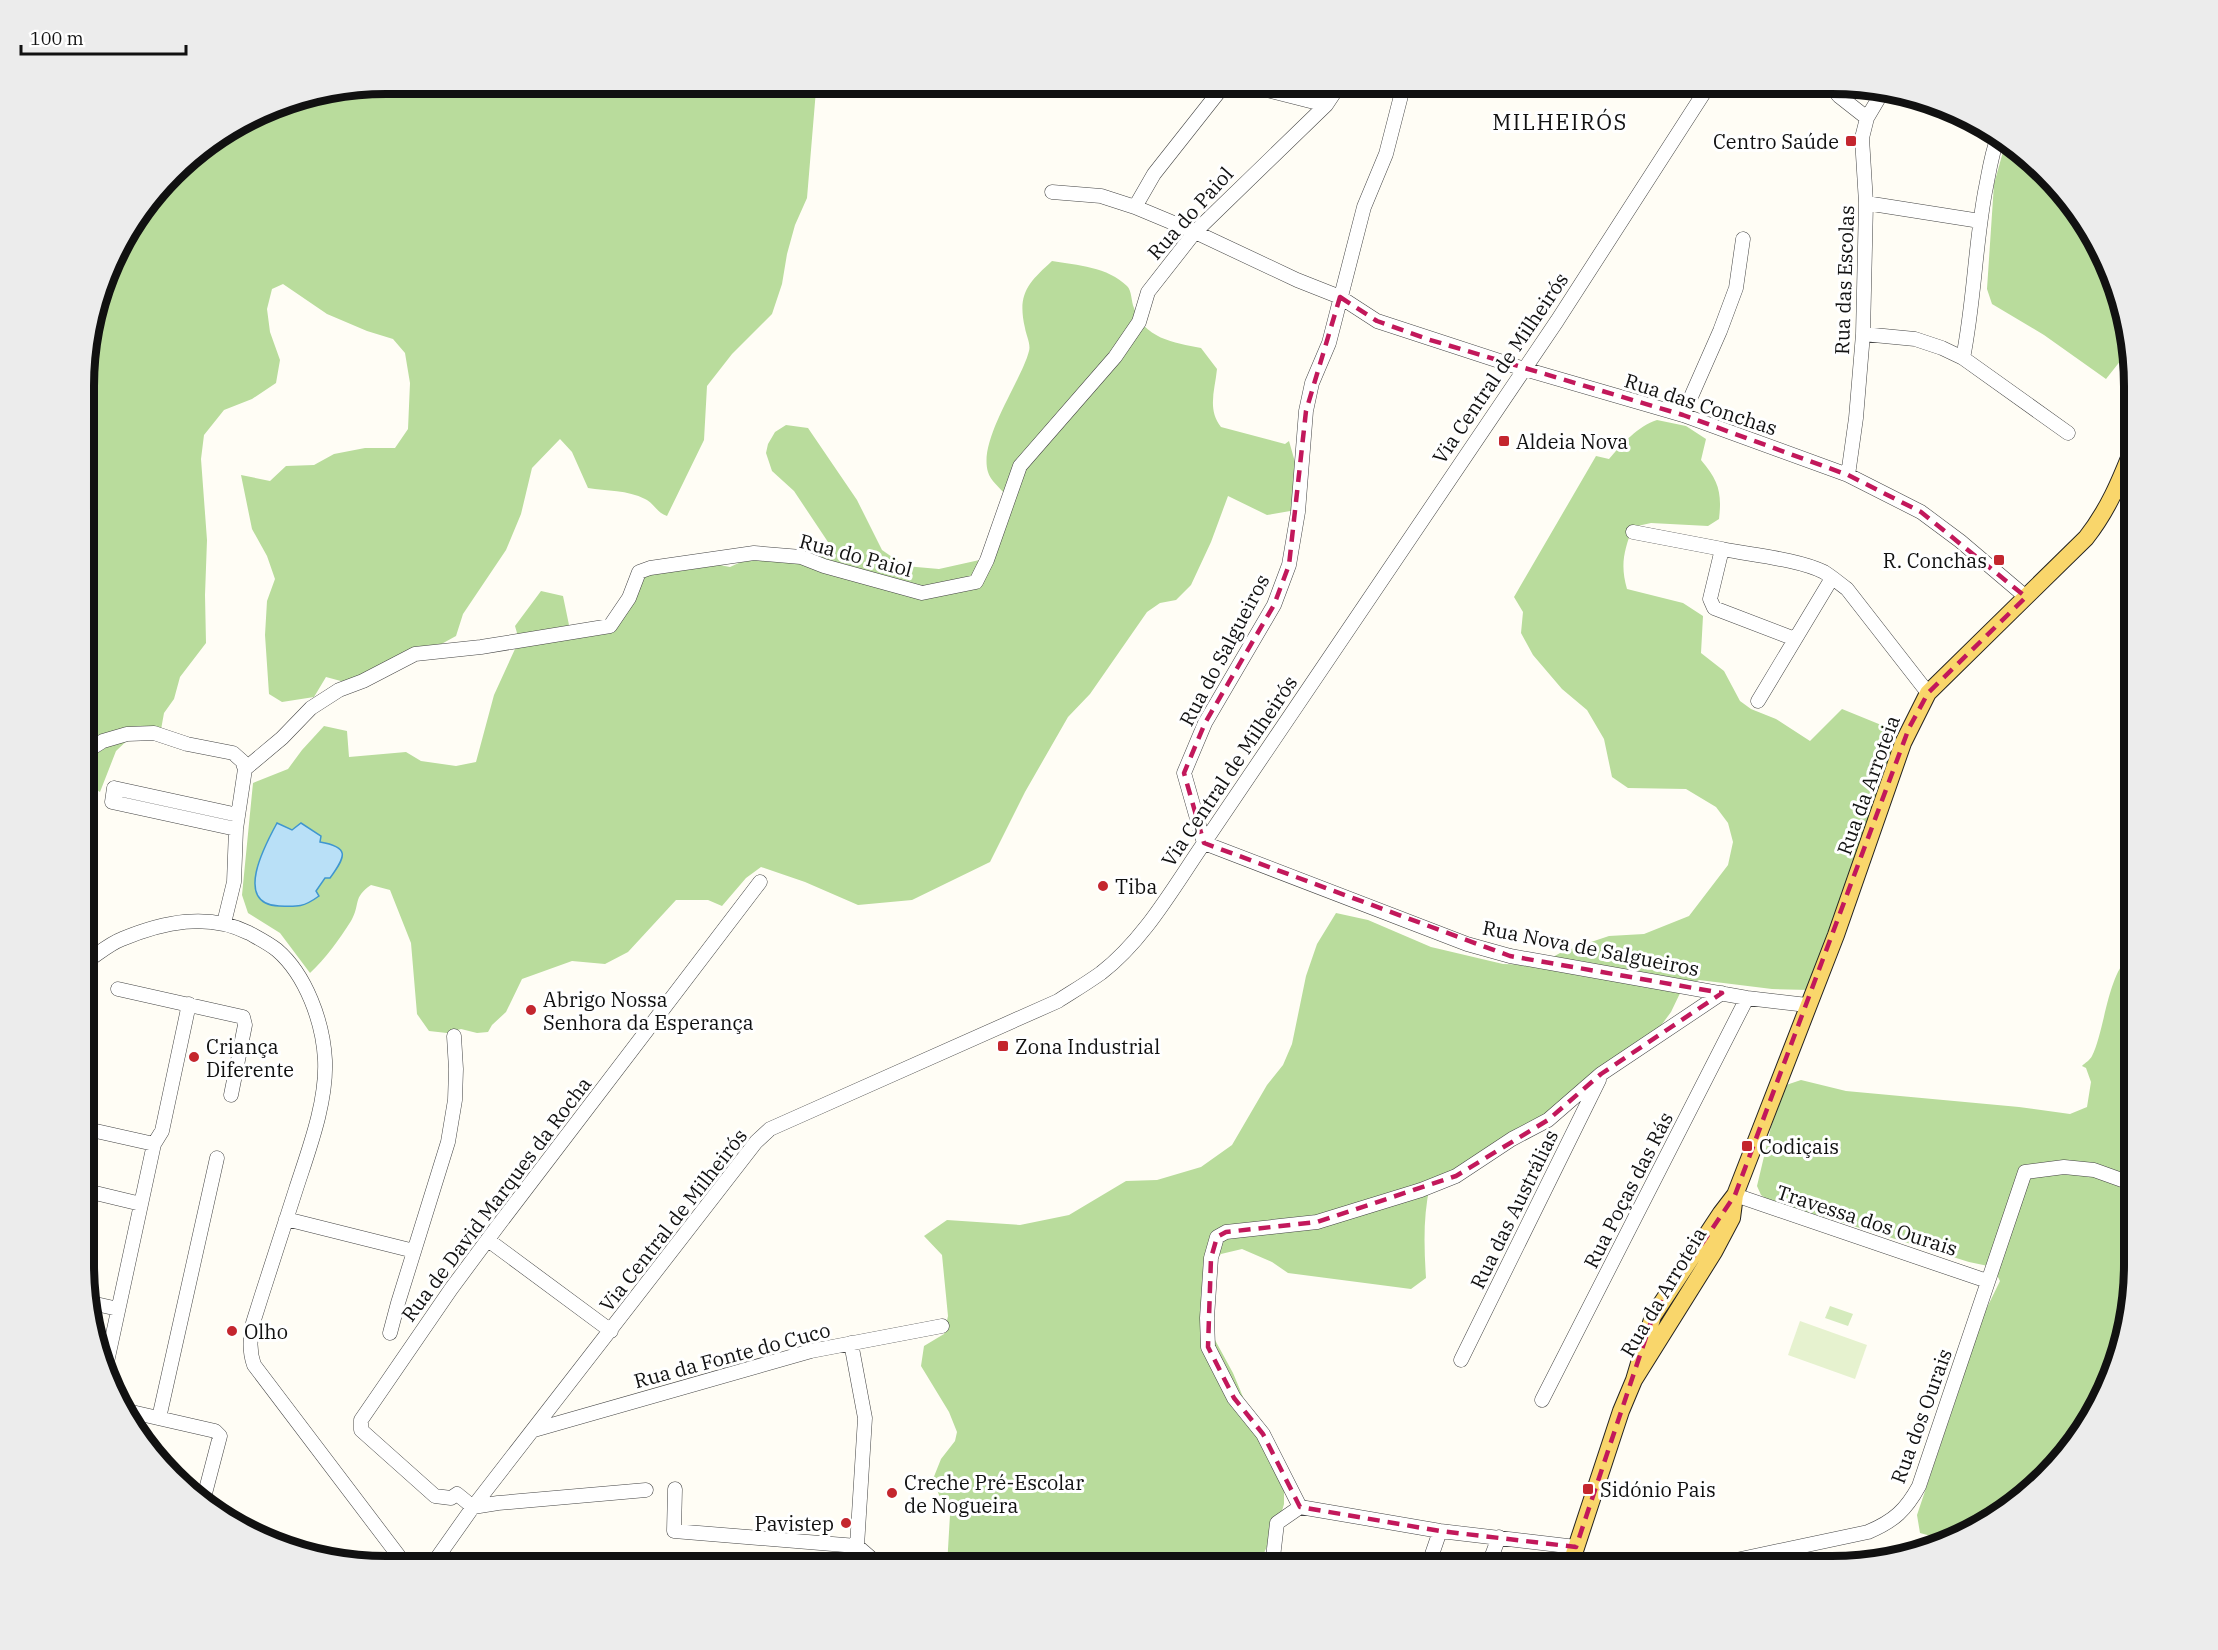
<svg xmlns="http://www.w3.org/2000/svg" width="2218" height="1650" font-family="'IBM Plex Serif',serif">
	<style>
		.green { fill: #d5ebbd }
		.forest { fill: #b9dc9c }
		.pitch { fill: #e6f2cf }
		.water { fill: #b9e0f7; stroke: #3f96cf; stroke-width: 1.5 }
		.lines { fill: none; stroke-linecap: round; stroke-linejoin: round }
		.minor-casing { stroke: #444; stroke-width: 15 }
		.major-casing { stroke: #222; stroke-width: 18 }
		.minor { stroke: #fff; stroke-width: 14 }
		.major { stroke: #f9d66b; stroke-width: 16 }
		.marked { fill: none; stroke: #c2185b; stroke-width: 4.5; stroke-dasharray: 12 8; stroke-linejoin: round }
		.poi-dot { fill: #c4262e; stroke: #fff; stroke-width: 2 }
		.labels { text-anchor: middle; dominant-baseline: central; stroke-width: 6; stroke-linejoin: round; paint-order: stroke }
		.poi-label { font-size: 20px; fill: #111; stroke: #fff; text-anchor: start }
		.street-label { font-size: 20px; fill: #111; stroke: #fff }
		.quarter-label { font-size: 22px; letter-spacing: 1.5px; fill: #111; stroke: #fff }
		.rim { fill: none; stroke: #111; stroke-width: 8 }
	</style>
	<rect width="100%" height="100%" fill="#fffdf5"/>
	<path class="green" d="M 1830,1306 L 1853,1314 L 1848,1326 L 1825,1318 Z"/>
	<path class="forest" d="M 387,84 L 820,84 L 816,90 L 807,198 L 795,225 L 787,254 L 782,284 L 772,314 L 732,354 L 707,386 L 704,440 L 667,516 C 657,513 654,503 645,499 C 628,490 606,491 588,488 L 572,452 L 560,439 L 532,468 L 521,514 L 506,550 L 463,614 L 456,636 L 363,687 L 326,677 L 314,697 L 282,702 L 269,694 L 265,635 L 267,601 L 275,579 L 267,556 L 252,529 L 241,475 L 270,481 L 286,466 L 314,465 L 334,454 L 365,448 L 395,448 L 408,429 L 410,383 L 405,353 L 393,339 L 367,331 L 327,314 L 283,284 L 272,289 L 267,309 L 270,332 L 280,360 L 276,383 L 252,399 L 224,410 L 204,435 L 201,459 L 207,540 L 205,595 L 206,643 L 180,677 L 174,699 L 164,713 L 160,735 L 134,734 L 116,751 L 100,792 L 87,784 L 87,348 L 115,253 L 187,159 L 271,107 Z
		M 2006,141 L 2016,147 L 2059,187 L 2103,253 L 2129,350 L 2106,379 L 2044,335 L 1992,304 L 1987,289 L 1994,184 Z
		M 1052,261 C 1077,265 1108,267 1127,286 C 1132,291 1131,301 1134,308 C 1143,338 1174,343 1201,348 L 1217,369 C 1215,390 1207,409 1221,427 L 1285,444 L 1289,441 L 1305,497 L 1296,510 L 1267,515 L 1228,496 L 1211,542 L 1191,585 L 1176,600 L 1160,603 L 1147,612 L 1090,694 L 1068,717 L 1025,792 L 990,862 L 912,900 L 858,905 L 805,882 L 761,867 L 746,878 L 722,906 L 708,900 L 676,900 L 628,952 L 605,964 L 572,961 L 522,979 L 506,1012 L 492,1025 L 488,1032 L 477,1033 L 461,1029 L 447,1033 L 429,1031 L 417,1014 L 411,943 L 390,890 L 371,885 C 352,898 361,904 351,921 C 339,940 326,958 310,973 L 280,933 L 248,913 L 242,895 L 253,783 L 288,769 L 302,750 L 324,726 L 347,731 L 349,757 L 406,752 L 421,761 L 456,766 L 476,762 L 494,695 L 515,649 L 521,647 L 515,626 L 541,591 L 563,596 L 569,625 L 595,630 L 620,619 L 636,584 L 650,573 L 704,562 L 730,567 L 754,556 L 834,551 L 794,491 L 772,471 L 766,453 L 768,444 L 775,432 L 786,425 L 808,428 L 857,500 L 882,550 L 905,566 L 939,569 L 984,559 L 1005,494 C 1000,488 990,480 988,472 C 978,440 1021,382 1029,351 C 1031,344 1026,335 1025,328 C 1017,294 1028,283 1052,261 Z
		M 1657,420 L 1686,426 L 1706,439 L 1701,460 C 1719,481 1722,493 1719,519 L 1708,526 L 1651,523 L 1633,527 C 1624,550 1620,565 1627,589 L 1683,603 L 1703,616 L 1701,653 L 1724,671 L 1740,701 L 1751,709 L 1776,719 L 1810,741 L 1842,709 L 1896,731 L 1878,798 L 1810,990 L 1772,989 L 1699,980 L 1682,989 L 1671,1012 L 1654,1035 L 1571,1099 L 1430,1185 C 1423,1216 1424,1247 1426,1278 L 1411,1289 L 1288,1273 L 1272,1262 L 1242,1249 L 1221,1254 L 1212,1264 L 1209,1314 L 1215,1340 L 1233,1373 L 1256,1428 L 1284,1486 L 1284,1504 L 1280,1518 L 1264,1553 L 1261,1566 L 1064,1566 L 1055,1562 L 1023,1566 L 947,1566 L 950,1515 L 939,1495 L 933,1479 L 941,1459 L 955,1441 L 957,1432 L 949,1412 L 921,1366 L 924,1346 L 944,1334 L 948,1316 L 942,1255 L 924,1236 L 947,1220 L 1020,1225 L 1069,1215 L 1126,1181 L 1157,1180 L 1201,1167 L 1232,1145 L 1267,1085 L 1283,1065 L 1292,1044 L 1306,976 L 1317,944 L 1336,913 L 1368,920 L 1431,947 L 1503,964 L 1539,965 L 1560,953 L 1582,945 L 1609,936 L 1644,934 L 1689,916 L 1728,865 L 1733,842 L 1728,823 L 1716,807 L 1686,789 L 1628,788 L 1612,777 L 1604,739 L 1587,710 L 1562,689 L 1533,655 L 1521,633 L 1523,612 L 1514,597 L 1596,456 L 1609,459 C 1622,444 1638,426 1657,420 Z
		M 2133,955 L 2133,1283 L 2118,1361 L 2071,1448 L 2016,1503 L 1965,1535 L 1949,1541 L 1920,1533 L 1917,1515 L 1961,1384 L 1977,1328 L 2000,1281 L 1993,1267 L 1969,1262 L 1818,1215 L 1779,1207 L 1761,1195 L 1757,1186 L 1771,1127 L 1786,1085 L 1801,1080 L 1846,1091 L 2019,1107 L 2070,1114 L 2087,1107 L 2091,1082 L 2086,1068 L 2082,1066 C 2085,1063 2090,1060 2092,1056 C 2105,1031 2108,967 2133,955 Z"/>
	<path class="pitch" d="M 1800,1321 L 1867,1345 L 1855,1379 L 1788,1355 Z"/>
	<path class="water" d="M 277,823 L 292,830 L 301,823 L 321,836 L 320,842 C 350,847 346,856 330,878 L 325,878 L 316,891 L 319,896 C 304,907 298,907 279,906 C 233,904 265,845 277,823 Z"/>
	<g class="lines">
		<defs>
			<path id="minor" d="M 1243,84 L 1326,105
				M 1404,84 L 1386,154 L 1364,207 L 1329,343 L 1312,383 L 1306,411 L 1298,512 L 1289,565 L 1274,605 L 1205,723 L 1184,773 L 1204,843 L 1467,944 L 1510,956 L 1747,998 L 1807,1005
				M 1830,85 L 1839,96 L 1867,118
				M 1052,192 L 1101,196 L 1135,207 L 1195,232 L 1297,280 L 1340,297 L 1377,321 L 1524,369 L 1683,415 L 1848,475 L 1921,512 L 1960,541 L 2026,597
				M 1866,203 L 1980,221
				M 1135,207 L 1154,174 L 1225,84
				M 1863,334 L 1915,339 L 1942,348 L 1963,358 L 2068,433
				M 1963,358 C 1974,303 1975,247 1985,192 C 1989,173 1991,155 1998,137
				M 1683,415 L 1720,331 L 1736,288 L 1743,239
				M 1848,475 L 1856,418 L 1863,334 L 1866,203 L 1862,138 L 1867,118 L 1883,91
				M 1633,532 L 1722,549
				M 1795,639 L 1714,608 L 1710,599 L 1722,549 C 1751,555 1798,559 1824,572 C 1832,577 1839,583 1847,589 L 1928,693
				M 1758,701 L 1832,578
				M 87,751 L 103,741 L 127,734 L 154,733 L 187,744 L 233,753 L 242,761 L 245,769
				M 245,769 L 282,738 L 311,708 L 339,690 L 363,681 L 415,654 L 481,647 L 610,626 L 629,598 L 639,572 L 650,568 L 754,553 L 801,557 L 824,566 L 922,593 L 976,582 L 987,560 L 1020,466 L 1115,357 L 1139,322 L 1148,292 L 1195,232 L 1326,105 L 1340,84
				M 236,829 L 112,802 L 114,788 L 238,815
				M 224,923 L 234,882 L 236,829 L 245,769
				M 87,961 C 98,954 109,944 122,939 C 163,922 208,912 249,933 C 258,938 268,943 277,950 C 306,975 323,1022 325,1060 C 327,1102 309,1149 296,1189 C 282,1233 267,1278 253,1323 C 250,1339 249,1350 254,1365 L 398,1555 L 402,1565
				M 118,989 L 243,1017 L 245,1025 L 231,1095
				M 87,1129 L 154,1144 L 107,1362
				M 154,1144 L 162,1131 L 189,1004
				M 87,1191 L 141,1204
				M 1735,1195 L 1987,1281
				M 286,1219 L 414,1251
				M 488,1240 L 611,1331
				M 87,1302 L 118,1309
				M 390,1333 L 398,1303 L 448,1142 L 455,1100 L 456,1069 L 454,1036
				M 851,1343 L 865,1418 L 857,1546 L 862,1566
				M 1461,1360 L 1599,1080
				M 1542,1400 L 1747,998
				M 123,1410 L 215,1431 L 220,1436 L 203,1501
				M 159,1418 L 217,1158
				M 534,1430 L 811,1351 L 942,1326
				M 675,1489 L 674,1531 L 857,1546
				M 473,1507 L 457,1494 L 451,1498 L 435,1496 L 361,1430 L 361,1420 L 451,1289 L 497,1227 L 760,882
				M 473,1507 L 498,1503 L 646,1490
				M 1300,1507 L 1263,1434 L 1234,1398 L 1208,1347 L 1207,1318 L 1211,1258 L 1217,1237 L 1226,1232 L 1317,1222 L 1421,1190 L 1456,1176 L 1512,1139 L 1548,1120 L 1601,1074 L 1722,993
				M 857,1546 L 880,1566
				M 432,1565 L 473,1507 L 756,1142 L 770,1129 L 1058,1001 C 1072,992 1087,983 1101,973 C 1144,940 1173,888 1204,843 L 1557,321 L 1709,85
				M 1272,1566 L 1277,1523 L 1300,1507 L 1440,1531 L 1576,1547
				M 1428,1566 L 1440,1531
				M 1488,1566 L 1499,1537
				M 1708,1566 L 1868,1532 C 1894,1521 1906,1510 1919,1486 L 2025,1172 L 2064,1167 L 2094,1170 L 2133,1184"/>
			<path id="major" d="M 1634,1380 L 1714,1252 L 1732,1218 L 1735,1195 L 1836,935 L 1903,743 L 1928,693 L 2086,538 C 2108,510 2120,481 2133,448
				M 1570,1566 L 1621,1411 L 1634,1380 L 1653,1316 L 1721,1213 L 1734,1196"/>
		</defs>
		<use href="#minor" class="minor-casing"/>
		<use href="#major" class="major-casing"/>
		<use href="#minor" class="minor"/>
		<use href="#major" class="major"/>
	</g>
	<path class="marked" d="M 1340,297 L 1377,321 L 1427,339 L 1683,415 L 1848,475 L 1921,512 L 2026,597 L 1928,693 L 1909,728 L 1735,1195 L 1653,1316 L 1576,1547 L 1440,1531 L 1300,1507 L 1263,1434 L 1234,1398 L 1208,1347 L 1211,1258 L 1217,1237 L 1226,1232 L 1317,1222 L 1456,1176 L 1548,1120 L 1601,1074 L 1722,993 L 1510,956 L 1204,843 L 1184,773 L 1205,723 L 1274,605 L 1289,565 L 1306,411 Z"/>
	<g class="poi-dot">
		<rect x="1845" y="135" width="12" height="12" rx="3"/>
		<rect x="1498" y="435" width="12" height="12" rx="3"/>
		<rect x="1993" y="554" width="12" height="12" rx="3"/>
		<circle cx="1103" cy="886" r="6"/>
		<circle cx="531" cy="1010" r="6"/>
		<rect x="997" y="1040" width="12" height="12" rx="3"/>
		<circle cx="194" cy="1057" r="6"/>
		<rect x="1741" y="1140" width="12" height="12" rx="3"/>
		<circle cx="232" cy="1331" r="6"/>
		<rect x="1582" y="1483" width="12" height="12" rx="3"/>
		<circle cx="892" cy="1493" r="6"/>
		<circle cx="846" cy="1523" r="6"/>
	</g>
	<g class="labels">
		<g class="poi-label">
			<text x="1839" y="141" text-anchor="end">Centro Saúde</text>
			<text x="1516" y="441">Aldeia Nova</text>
			<text x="1987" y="560" text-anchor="end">R. Conchas</text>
			<text x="1115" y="886">Tiba</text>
			<text x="543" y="999">Abrigo Nossa<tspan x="543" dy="23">Senhora da Esperança</tspan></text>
			<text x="206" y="1046">Criança<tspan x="206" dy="23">Diferente</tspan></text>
			<text x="1015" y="1046">Zona Industrial</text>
			<text x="1759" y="1146">Codiçais</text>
			<text x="244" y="1331">Olho</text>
			<text x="904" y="1482">Creche Pré-Escolar<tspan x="904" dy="23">de Nogueira</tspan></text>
			<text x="1600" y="1489">Sidónio Pais</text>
			<text x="834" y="1523" text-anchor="end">Pavistep</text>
		</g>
		<g class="street-label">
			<text transform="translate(1190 213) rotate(-48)">Rua do Paiol</text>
			<text transform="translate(1844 280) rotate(-88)">Rua das Escolas</text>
			<text transform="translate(1500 368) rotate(-56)">Via Central de Milheirós</text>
			<text transform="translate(1701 404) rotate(18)">Rua das Conchas</text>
			<text transform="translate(856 555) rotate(15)">Rua do Paiol</text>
			<text transform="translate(1224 650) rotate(-62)">Rua do Salgueiros</text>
			<text transform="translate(1229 771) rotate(-56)">Via Central de Milheirós</text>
			<text transform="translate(1868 785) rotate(-70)">Rua da Arroteia</text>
			<text transform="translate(1591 948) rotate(11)">Rua Nova de Salgueiros</text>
			<text transform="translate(1628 1190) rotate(-63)">Rua Poças das Rás</text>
			<text transform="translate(496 1199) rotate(-53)">Rua de David Marques da Rocha</text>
			<text transform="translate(1514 1209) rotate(-64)">Rua das Austrálias</text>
			<text transform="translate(673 1220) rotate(-52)">Via Central de Milheirós</text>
			<text transform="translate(1867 1220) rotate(18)">Travessa dos Ourais</text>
			<text transform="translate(1663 1292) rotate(-59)">Rua da Arroteia</text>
			<text transform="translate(732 1355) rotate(-15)">Rua da Fonte do Cuco</text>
			<text transform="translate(1921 1416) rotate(-70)">Rua dos Ourais</text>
		</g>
		<g class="quarter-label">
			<text x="1560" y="121">MILHEIRÓS</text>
		</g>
	</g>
	<path d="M0 0H2218V1650H0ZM386 94H1832A292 292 0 0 1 2124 386V1264A292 292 0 0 1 1832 1556H386A292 292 0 0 1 94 1264V386A292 292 0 0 1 386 94Z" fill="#ececec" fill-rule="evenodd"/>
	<path class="rim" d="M386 94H1832A292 292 0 0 1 2124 386V1264A292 292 0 0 1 1832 1556H386A292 292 0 0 1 94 1264V386A292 292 0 0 1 386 94Z"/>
	<path d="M21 45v9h165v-9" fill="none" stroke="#111111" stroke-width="3"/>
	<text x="30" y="45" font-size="18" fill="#111111" stroke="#ffffff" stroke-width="4.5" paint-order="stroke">100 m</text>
</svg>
